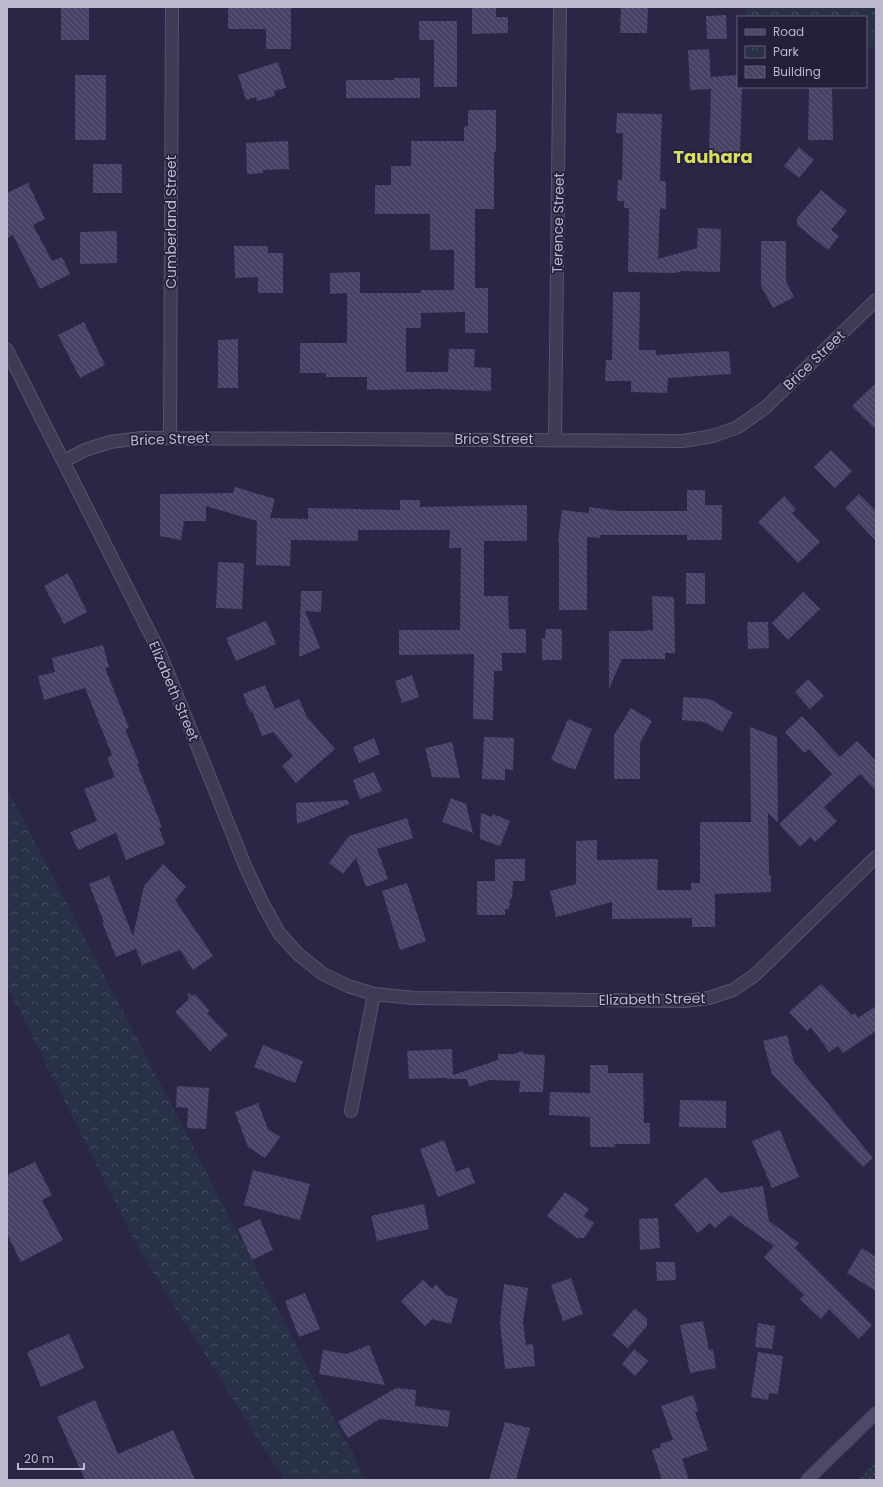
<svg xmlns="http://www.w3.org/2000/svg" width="883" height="1487" font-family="Poppins,sans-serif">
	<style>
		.grass { fill: url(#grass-dots) }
		.park { fill: url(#park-crowns) }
		.building { fill: url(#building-back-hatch) }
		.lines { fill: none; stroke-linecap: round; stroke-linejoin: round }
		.street-casing { stroke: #58536d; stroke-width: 14 }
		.secondary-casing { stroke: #46415c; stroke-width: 14 }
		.street { stroke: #403a55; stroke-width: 12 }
		.secondary { stroke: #504868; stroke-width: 12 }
		.labels { text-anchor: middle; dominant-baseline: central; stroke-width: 3.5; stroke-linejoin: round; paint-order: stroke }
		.street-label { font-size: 14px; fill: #bdb8ce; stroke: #241f3b }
		.district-label { font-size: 18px; font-weight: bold; fill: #d9de63; stroke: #241f3b }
	</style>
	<defs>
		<pattern id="grass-dots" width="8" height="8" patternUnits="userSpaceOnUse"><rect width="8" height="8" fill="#283147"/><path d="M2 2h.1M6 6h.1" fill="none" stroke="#454d60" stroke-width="1.8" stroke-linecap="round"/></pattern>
		<pattern id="park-crowns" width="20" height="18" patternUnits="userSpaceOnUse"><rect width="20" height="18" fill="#283147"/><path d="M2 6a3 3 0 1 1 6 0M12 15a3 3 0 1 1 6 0" fill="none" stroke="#454d60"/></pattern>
		<pattern id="building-back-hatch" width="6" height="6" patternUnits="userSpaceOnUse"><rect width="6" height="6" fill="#484266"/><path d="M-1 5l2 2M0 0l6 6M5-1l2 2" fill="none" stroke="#605b7b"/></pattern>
	</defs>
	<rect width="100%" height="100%" fill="#2b2646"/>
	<path class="grass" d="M 876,1462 L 876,1480 L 858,1480 Z"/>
	<path class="park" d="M 745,7 L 876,7 L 876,48 L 866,48 L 866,17 L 746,17 Z
		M 7,788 L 366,1480 L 284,1480 L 139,1250 L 7,986 Z"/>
	<path class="building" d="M 61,7 L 89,7 L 89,40 L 61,40 Z
		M 291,7 L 291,49 L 266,49 L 266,29 L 228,29 L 228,8 Z
		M 472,7 L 496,7 L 496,17 L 508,17 L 508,33 L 472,34 Z
		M 621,7 L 648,7 L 647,33 L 620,33 Z
		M 726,15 L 727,39 L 707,39 L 706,16 Z
		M 419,21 L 457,21 L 457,87 L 434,87 L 434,40 L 419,40 Z
		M 709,49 L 711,83 L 711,77 L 738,75 L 738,87 L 742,87 L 740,153 L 709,153 L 711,89 L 690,90 L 688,50 Z
		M 278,62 L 286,88 L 274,91 L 275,96 L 257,101 L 256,97 L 246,100 L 238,75 Z
		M 75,75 L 106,75 L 106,140 L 75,140 Z
		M 394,78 L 420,78 L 420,98 L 346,98 L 346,80 L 394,80 Z
		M 809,87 L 832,87 L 833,140 L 808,140 Z
		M 468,110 L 496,110 L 496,152 L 494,152 L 494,209 L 475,209 L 475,288 L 488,288 L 488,333 L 465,333 L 465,312 L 421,313 L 421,328 L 406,328 L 406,372 L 448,372 L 449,349 L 475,349 L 474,367 L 491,368 L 491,391 L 438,389 L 367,390 L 367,377 L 326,377 L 326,373 L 300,373 L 300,343 L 347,343 L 347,293 L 330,294 L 330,273 L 360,272 L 360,293 L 421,293 L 421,290 L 454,290 L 454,250 L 430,250 L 430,214 L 375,214 L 375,185 L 391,185 L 391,166 L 411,166 L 411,141 L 464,141 L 464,127 L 468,126 Z
		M 617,113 L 662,114 L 660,181 L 666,181 L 666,209 L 660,208 L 658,259 L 697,248 L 698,228 L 721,229 L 720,272 L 682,271 L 675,273 L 628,272 L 629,208 L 624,208 L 624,201 L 617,201 L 618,180 L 622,180 L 623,133 L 616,133 Z
		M 288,141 L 289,169 L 263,170 L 263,173 L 247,174 L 246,143 Z
		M 799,147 L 814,160 L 799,178 L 784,166 Z
		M 93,164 L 122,164 L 122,193 L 93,193 Z
		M 28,183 L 45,219 L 33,225 L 52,261 L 62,257 L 70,274 L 40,289 L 13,235 L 7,238 L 7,193 Z
		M 821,190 L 847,211 L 831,230 L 839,236 L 828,250 L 797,225 L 797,218 Z
		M 117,231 L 117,263 L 80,264 L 80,232 Z
		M 761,241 L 786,241 L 786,281 L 794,297 L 773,308 L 761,286 Z
		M 234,246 L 268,246 L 268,253 L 283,253 L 283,293 L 258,293 L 258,277 L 235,278 Z
		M 613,292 L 640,292 L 639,350 L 656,350 L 656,355 L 729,351 L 731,374 L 668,378 L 667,393 L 631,392 L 631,381 L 605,381 L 606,360 L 612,360 Z
		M 84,322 L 105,365 L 80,378 L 58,335 Z
		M 238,339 L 238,388 L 218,388 L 218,340 Z
		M 876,383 L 876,430 L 852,406 Z
		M 831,450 L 852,471 L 835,488 L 814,467 Z
		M 235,487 L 275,499 L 270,518 L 308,519 L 308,508 L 400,510 L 400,500 L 420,500 L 420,507 L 527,505 L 527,541 L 484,541 L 484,596 L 508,596 L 509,629 L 526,629 L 526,653 L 502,653 L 502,671 L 494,671 L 493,720 L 473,719 L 474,654 L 399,655 L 399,630 L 460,630 L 461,548 L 449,548 L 450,530 L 358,530 L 358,541 L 291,540 L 290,566 L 256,565 L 257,521 L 206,506 L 206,521 L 184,521 L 181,540 L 160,536 L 160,494 L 233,493 Z
		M 687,490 L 705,490 L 705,505 L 722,505 L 722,540 L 687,540 L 687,535 L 600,535 L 600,538 L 587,537 L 587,610 L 559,610 L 559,541 L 558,541 L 562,510 L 589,513 L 589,507 L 618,511 L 687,511 Z
		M 859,494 L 876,511 L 876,541 L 845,508 Z
		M 784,496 L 796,509 L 792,513 L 820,542 L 798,563 L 758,522 Z
		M 218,562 L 244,563 L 242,609 L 216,608 Z
		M 68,573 L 87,612 L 64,624 L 44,586 Z
		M 686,573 L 705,573 L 705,604 L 686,604 Z
		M 301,591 L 322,591 L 321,612 L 305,611 L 320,648 L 299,657 Z
		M 803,592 L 820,609 L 788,640 L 772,623 Z
		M 652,596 L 674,597 L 675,653 L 665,653 L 665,659 L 622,659 L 609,689 L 609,631 L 646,631 L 646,630 L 653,630 Z
		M 266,621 L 276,644 L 236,661 L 226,638 Z
		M 747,622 L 768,622 L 769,648 L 748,649 Z
		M 546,629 L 562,629 L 562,660 L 542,660 L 542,638 L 545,639 Z
		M 103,645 L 109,667 L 105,668 L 129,728 L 125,729 L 139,763 L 137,764 L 162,827 L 159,828 L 165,844 L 126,860 L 116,833 L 78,850 L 70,832 L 97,821 L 84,789 L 115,777 L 107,758 L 112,755 L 85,688 L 44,700 L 38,676 L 55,672 L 52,658 Z
		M 412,675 L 419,697 L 402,703 L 395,681 Z
		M 808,679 L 824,696 L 810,709 L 795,692 Z
		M 265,685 L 275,709 L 299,699 L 307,717 L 335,749 L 296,783 L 282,766 L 293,756 L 273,732 L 262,736 L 252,711 L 250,712 L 243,694 Z
		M 683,697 L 710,699 L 733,713 L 722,732 L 704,722 L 682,720 Z
		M 631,708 L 652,721 L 640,743 L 640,779 L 614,779 L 614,735 Z
		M 802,716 L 840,757 L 857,741 L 876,761 L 876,791 L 860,774 L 824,807 L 837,821 L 815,842 L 810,837 L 800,847 L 779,824 L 832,774 L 809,749 L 804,753 L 785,732 Z
		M 568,719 L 592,729 L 575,770 L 551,760 Z
		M 750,727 L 777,737 L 778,823 L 768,813 L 769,875 L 771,875 L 771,892 L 715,894 L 715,927 L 692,927 L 692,918 L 612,919 L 612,902 L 556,917 L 550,891 L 576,884 L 576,841 L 597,840 L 597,860 L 658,859 L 657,890 L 691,890 L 691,883 L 700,883 L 700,822 L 751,822 Z
		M 484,737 L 514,738 L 513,770 L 505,769 L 505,780 L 482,779 Z
		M 374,738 L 380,754 L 359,763 L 353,747 Z
		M 452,742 L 460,778 L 432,777 L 425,748 Z
		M 374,772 L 382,791 L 360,799 L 353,780 Z
		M 451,798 L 466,804 L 473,833 L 442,822 Z
		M 348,800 L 349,804 L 297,824 L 296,803 Z
		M 481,813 L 492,817 L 493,814 L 510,821 L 500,846 L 480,839 Z
		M 407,818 L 413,838 L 377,849 L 388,879 L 366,887 L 356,858 L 343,874 L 329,863 L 349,836 Z
		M 495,859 L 525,859 L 525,881 L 513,881 L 512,899 L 510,899 L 509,909 L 505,909 L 505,915 L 477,915 L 477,881 L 495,881 Z
		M 163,864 L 186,887 L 175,900 L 213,956 L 193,970 L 180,950 L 142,965 L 136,949 L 116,957 L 102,922 L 104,922 L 89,884 L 109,876 L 133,936 L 144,886 Z
		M 407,883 L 426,941 L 400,950 L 382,891 Z
		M 821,984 L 852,1015 L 855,1013 L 858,1018 L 876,1006 L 876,1031 L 843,1053 L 838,1046 L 829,1052 L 811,1027 L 807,1031 L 789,1012 Z
		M 189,993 L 192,996 L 195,994 L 210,1011 L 207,1013 L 228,1035 L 211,1050 L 211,1052 L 175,1012 L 189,999 L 187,994 Z
		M 787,1035 L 794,1062 L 873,1158 L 863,1167 L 772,1074 L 763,1041 Z
		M 263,1045 L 303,1061 L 295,1083 L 254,1067 Z
		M 452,1049 L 453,1075 L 498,1060 L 498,1054 L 514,1054 L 523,1051 L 524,1054 L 545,1055 L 543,1092 L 519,1092 L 520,1081 L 489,1080 L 469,1087 L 467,1079 L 447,1079 L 447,1078 L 409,1079 L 407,1051 Z
		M 590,1065 L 608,1065 L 608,1073 L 643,1073 L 644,1123 L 650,1123 L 650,1144 L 615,1144 L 615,1147 L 590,1147 L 590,1117 L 549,1115 L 550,1092 L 590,1093 Z
		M 177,1086 L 209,1088 L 206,1129 L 187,1128 L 188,1108 L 176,1107 Z
		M 680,1100 L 726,1101 L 726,1128 L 679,1127 Z
		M 258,1103 L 268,1129 L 280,1137 L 265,1158 L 248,1147 L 235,1112 Z
		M 780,1130 L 799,1177 L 772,1188 L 752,1141 Z
		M 444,1140 L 456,1172 L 469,1167 L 475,1183 L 438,1197 L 420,1149 Z
		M 35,1162 L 52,1195 L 42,1200 L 63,1240 L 21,1262 L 7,1234 L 7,1175 Z
		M 253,1170 L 310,1184 L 300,1220 L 244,1205 Z
		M 706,1177 L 720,1193 L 763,1186 L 769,1221 L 799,1243 L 795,1248 L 872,1325 L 859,1339 L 829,1309 L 821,1319 L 800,1299 L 804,1295 L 764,1257 L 774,1246 L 730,1215 L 715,1228 L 710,1223 L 698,1233 L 674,1205 Z
		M 565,1192 L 589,1209 L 584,1216 L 594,1223 L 584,1238 L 577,1238 L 547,1216 Z
		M 424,1204 L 429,1229 L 377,1241 L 371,1216 Z
		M 658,1218 L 660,1248 L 640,1250 L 639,1219 Z
		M 260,1219 L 273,1250 L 252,1260 L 238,1229 Z
		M 862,1248 L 876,1257 L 876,1291 L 847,1273 Z
		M 656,1262 L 675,1262 L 676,1280 L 657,1281 Z
		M 571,1278 L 583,1314 L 563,1321 L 551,1285 Z
		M 423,1280 L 432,1289 L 436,1284 L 446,1295 L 458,1299 L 451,1324 L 432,1319 L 425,1326 L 401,1301 Z
		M 504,1284 L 528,1288 L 523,1322 L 526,1345 L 533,1344 L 535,1366 L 505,1369 L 500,1322 Z
		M 305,1293 L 320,1329 L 299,1337 L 285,1301 Z
		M 635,1308 L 647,1319 L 647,1326 L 628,1348 L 612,1335 Z
		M 703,1321 L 709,1350 L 713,1349 L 716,1368 L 690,1373 L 680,1325 Z
		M 758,1323 L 775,1326 L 772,1349 L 755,1347 Z
		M 69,1334 L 84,1368 L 41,1387 L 27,1352 Z
		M 369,1345 L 385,1385 L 319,1374 L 323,1350 L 347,1354 Z
		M 634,1349 L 648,1361 L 635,1376 L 622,1364 Z
		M 758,1352 L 783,1356 L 778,1394 L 769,1393 L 768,1400 L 751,1397 Z
		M 396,1388 L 416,1390 L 415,1406 L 450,1411 L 448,1427 L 380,1419 L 348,1438 L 338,1422 Z
		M 693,1395 L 698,1411 L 695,1412 L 708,1450 L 682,1459 L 689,1480 L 662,1480 L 652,1450 L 661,1447 L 660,1444 L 673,1440 L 661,1406 Z
		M 95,1400 L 118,1454 L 173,1430 L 195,1480 L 85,1480 L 57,1417 Z
		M 505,1422 L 530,1428 L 516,1480 L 489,1480 Z"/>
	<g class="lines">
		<defs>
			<path id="street" d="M 7,350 L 160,653 L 246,868 L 263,904 L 279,933 L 298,954 L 323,974 L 348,986 L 374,994 L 414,998 L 684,1001 L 709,998 L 733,990 L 755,975 L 876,857
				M 170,437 L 172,7
				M 555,440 L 560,7
				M 64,461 L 85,450 L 110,442 L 142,438 L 683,441 L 713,436 L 738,427 L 766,407 L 876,300
				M 351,1111 L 374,994"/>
			<path id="secondary" d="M 807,1480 L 876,1413"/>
		</defs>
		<use href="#street" class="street-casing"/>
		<use href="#secondary" class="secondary-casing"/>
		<use href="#street" class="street"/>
		<use href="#secondary" class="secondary"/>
	</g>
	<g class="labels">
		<g class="street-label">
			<text transform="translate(171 222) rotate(-90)">Cumberland Street</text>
			<text transform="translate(558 223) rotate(-89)">Terence Street</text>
			<text transform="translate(814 360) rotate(-44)">Brice Street</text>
			<text transform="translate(170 439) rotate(-2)">Brice Street</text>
			<text x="494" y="439">Brice Street</text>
			<text transform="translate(174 691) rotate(67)">Elizabeth Street</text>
			<text transform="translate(652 999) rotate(-1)">Elizabeth Street</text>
		</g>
		<g class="district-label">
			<text x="713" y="156">Tauhara</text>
		</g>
	</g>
	<rect width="883" height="1487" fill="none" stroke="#bdb8ce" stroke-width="16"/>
	<rect x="737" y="16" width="130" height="72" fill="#241f3b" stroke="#615c76"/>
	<rect x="745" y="29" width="20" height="6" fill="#504868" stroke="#615c76"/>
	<text x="773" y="36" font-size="12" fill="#bdb8ce">Road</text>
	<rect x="745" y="46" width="20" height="12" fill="url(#park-crowns)" stroke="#615c76"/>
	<text x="773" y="56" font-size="12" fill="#bdb8ce">Park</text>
	<rect x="745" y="66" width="20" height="12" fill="url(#building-back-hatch)" stroke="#615c76"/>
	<text x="773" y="76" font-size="12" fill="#bdb8ce">Building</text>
	<path d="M18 1463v6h66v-6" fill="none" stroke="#bdb8ce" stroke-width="2"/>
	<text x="24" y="1463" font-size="12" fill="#bdb8ce" stroke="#241f3b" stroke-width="3" paint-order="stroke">20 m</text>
</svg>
